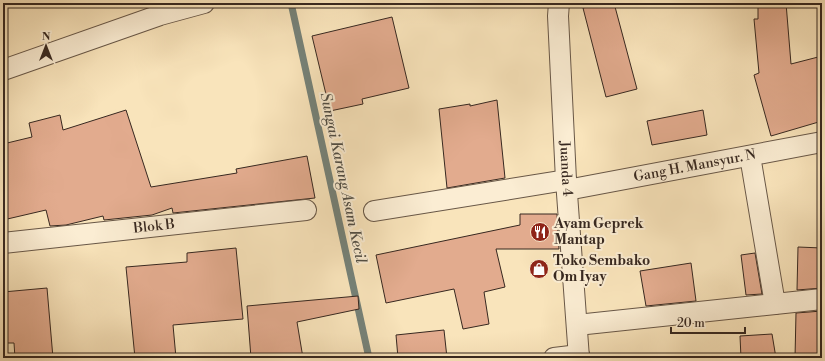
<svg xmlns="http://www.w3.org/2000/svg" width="825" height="361" font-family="'Libre Bodoni',serif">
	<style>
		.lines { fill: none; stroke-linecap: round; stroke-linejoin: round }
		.stream { stroke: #758279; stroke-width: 7 }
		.building { fill: #e2ab8e; stroke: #372820 }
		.minor-casing { stroke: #685747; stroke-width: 22 }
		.minor { stroke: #fbedd3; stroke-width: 20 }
		.labels { text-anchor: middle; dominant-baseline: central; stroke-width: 4; stroke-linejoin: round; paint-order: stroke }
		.street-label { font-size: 14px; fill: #372820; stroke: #fbedd3 }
		.poi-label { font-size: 14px; font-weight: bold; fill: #372820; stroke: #fbedd3; text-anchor: start }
		.water-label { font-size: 15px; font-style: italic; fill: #514e45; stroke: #fbedd3 }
	</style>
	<rect width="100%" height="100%" fill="#f9e4bb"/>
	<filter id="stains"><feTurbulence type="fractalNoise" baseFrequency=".005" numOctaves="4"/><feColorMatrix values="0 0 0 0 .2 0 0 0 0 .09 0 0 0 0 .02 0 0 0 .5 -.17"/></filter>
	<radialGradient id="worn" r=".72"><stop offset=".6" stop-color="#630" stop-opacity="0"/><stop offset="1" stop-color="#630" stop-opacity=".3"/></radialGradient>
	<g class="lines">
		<path class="stream" d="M 291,3 L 369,358"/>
	</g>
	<path class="building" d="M 602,3 L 614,3 L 637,89 L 606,97 L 583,8 Z
		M 758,3 L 786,3 L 791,64 L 822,56 L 822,121 L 771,136 L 754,75 L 759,73 L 754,19 L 758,19 Z
		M 392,17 L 409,88 L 362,99 L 363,104 L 330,111 L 312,36 Z
		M 497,100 L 505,178 L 447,188 L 439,109 L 470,104 L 470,106 Z
		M 126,110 L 151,187 L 237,173 L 236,169 L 307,156 L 315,198 L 173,213 L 172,208 L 152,215 L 104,220 L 103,216 L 66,225 L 50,226 L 46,210 L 3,220 L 3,144 L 32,137 L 29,123 L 60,115 L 63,130 Z
		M 703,110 L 707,135 L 652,145 L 647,121 Z
		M 520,214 L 557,214 L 559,249 L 496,249 L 505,287 L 484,292 L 489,324 L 463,329 L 454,289 L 386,303 L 376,255 L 520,225 Z
		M 798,247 L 822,248 L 822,288 L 797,290 Z
		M 236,248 L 243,319 L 173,325 L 176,358 L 135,358 L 126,267 L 187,262 L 187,253 Z
		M 755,253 L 762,294 L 746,295 L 741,255 Z
		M 691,263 L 696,301 L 646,306 L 640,271 Z
		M 47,288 L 53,358 L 15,358 L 14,343 L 3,343 L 3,292 Z
		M 358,296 L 359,309 L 297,322 L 303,358 L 251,358 L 247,306 Z
		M 822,311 L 822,358 L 795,358 L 796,313 Z
		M 444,330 L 447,358 L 398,358 L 396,335 Z
		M 772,334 L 776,358 L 741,358 L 740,336 Z"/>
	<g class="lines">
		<defs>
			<g id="minor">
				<path id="s1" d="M 559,3 L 558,16 L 566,180 L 579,358"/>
				<path d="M 3,70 L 160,15 L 204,3"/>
				<path d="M 750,156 L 775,304"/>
				<path id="s2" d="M 567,190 L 822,142"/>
				<path d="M 374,211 L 566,180"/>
				<path id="s3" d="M 3,243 L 306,210"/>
				<path d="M 577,325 L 822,299"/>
				<path d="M 554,358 L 579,355"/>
			</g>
		</defs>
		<use href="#minor" class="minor-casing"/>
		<use href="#minor" class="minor"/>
	</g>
	<defs>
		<symbol id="restaurant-disc" viewBox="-11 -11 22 22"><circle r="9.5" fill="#8f2418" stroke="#fbedd3"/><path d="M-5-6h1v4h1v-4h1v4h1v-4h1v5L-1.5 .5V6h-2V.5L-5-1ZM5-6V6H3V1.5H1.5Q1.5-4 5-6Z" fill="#fff"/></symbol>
		<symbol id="shop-disc" viewBox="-11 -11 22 22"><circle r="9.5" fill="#8f2418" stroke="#fbedd3"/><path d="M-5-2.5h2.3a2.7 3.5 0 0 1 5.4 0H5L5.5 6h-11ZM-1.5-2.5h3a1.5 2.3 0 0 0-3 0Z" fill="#fff"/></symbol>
	</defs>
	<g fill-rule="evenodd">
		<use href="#restaurant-disc" x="529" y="221" width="22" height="22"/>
		<use href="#shop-disc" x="528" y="258" width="22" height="22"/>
	</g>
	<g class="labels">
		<g class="street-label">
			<text stroke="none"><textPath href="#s2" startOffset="130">Gang H. Mansyur. N</textPath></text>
			<text stroke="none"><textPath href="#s1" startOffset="166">Juanda 4</textPath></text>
			<text stroke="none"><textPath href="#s3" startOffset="152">Blok B</textPath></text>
		</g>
		<g class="poi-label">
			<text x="554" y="224">Ayam Geprek<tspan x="554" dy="16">Mantap</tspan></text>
			<text x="553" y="261">Toko Sembako<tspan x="553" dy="16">Om Iyay</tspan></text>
		</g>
		<g class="water-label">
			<text transform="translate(343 178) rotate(78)">Sungai Karang Asam Kecil</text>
		</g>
	</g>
	<rect width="825" height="361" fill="none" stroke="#f9e4bb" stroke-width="16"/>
	<rect x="4" y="4" width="817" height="353" fill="none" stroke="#372820" stroke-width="2"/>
	<rect x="8" y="8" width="809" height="345" fill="none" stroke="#372820"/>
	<g transform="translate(46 46)" stroke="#fbedd3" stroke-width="3" paint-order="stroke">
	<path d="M0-3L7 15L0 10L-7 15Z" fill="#372820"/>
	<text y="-6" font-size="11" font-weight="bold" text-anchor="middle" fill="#372820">N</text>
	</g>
	<path d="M671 327v6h74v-6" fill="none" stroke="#372820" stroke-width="2"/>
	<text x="677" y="327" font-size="12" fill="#372820" stroke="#fbedd3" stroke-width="3" paint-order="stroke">20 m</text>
	<rect width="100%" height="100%" filter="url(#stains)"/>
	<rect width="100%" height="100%" fill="url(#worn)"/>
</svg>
